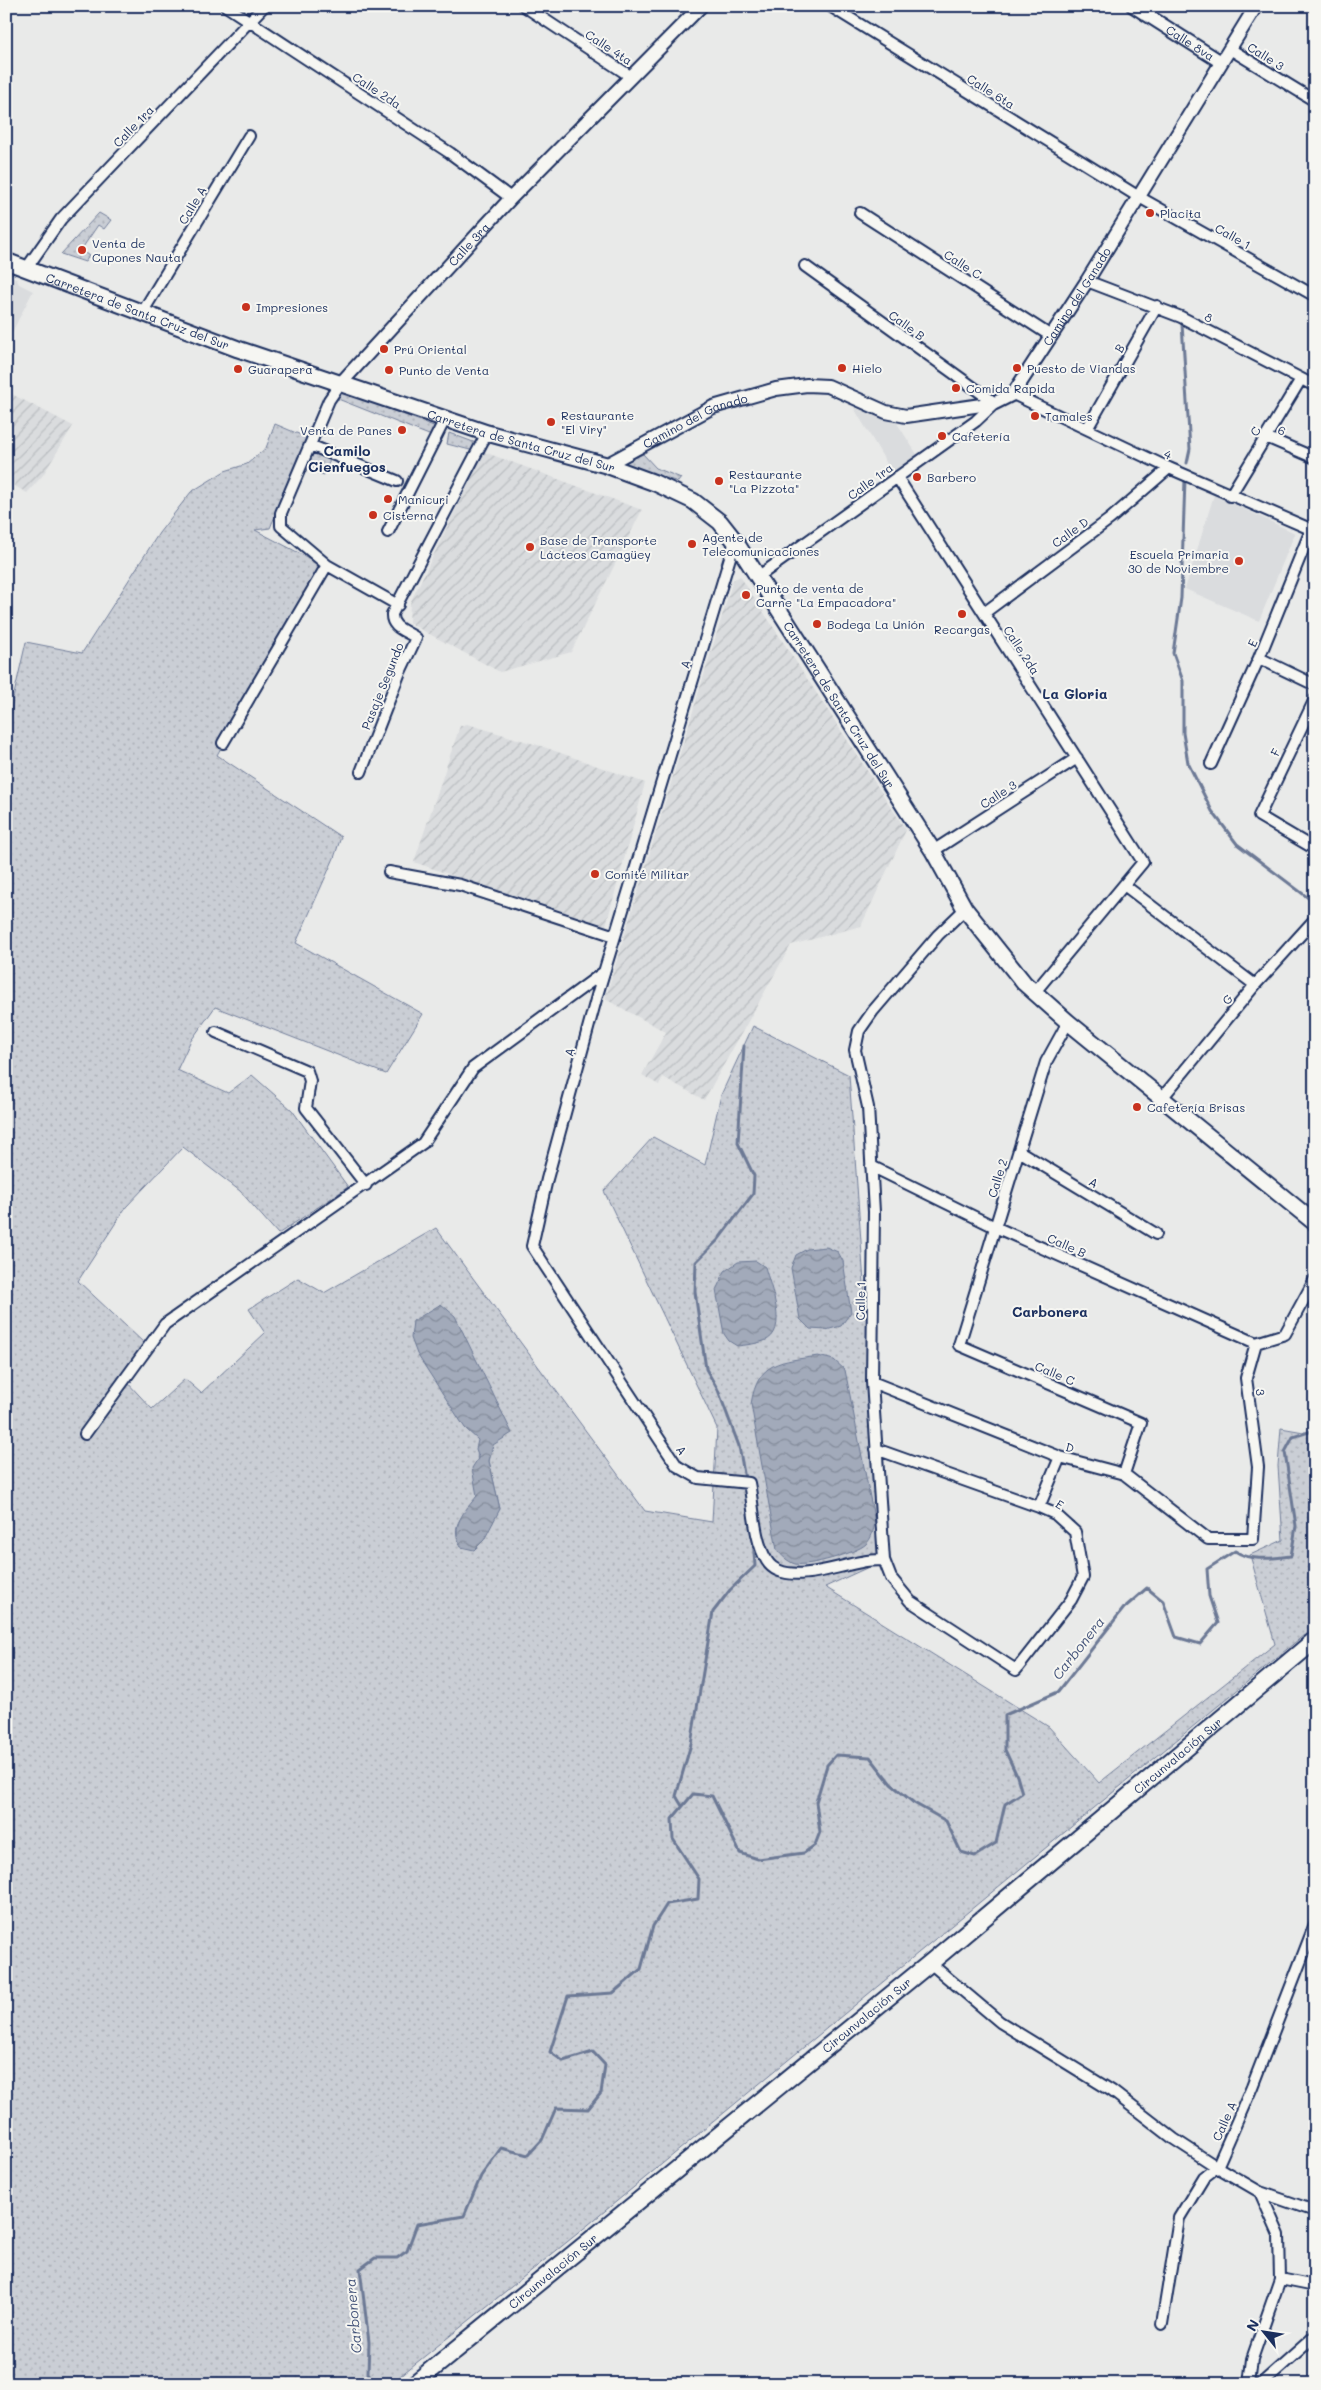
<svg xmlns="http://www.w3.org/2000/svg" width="1321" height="2390" font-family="Mali,sans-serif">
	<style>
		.built { fill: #dadcde }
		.industrial { fill: url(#industrial-furrows) }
		.green { fill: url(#green-dots); stroke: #727e9a; fill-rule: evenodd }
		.water { fill: url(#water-waves); stroke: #6c7995 }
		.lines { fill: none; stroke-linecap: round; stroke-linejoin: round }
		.stream { stroke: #6c7995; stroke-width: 3 }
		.minor-casing { stroke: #1b2f5e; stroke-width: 14 }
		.tertiary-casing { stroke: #1b2f5e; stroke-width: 16 }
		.secondary-casing { stroke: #1b2f5e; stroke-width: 19 }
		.primary-casing { stroke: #1b2f5e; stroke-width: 20 }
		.minor { stroke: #f6f6f2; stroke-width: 10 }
		.tertiary { stroke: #f6f6f2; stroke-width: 12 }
		.secondary { stroke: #f6f6f2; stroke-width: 15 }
		.primary { stroke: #f6f6f2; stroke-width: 16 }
		.poi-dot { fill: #c8321e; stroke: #f6f6f2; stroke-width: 2 }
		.labels { text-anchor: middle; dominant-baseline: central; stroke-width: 4; stroke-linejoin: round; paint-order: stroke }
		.street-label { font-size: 12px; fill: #1b2f5e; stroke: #f6f6f2 }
		.poi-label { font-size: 12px; fill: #1b2f5e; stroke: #f6f6f2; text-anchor: start }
		.neighbourhood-label { font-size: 14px; font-weight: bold; fill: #1b2f5e; stroke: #f6f6f2 }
		.water-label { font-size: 14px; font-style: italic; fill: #44547a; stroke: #f6f6f2 }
	</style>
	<defs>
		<pattern id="industrial-furrows" width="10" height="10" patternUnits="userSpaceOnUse" patternTransform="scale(1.25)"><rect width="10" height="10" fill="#dadcde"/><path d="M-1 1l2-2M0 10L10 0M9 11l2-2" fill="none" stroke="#babdc1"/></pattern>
		<pattern id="green-dots" width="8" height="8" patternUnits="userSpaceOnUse" patternTransform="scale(1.25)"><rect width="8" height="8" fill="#caced5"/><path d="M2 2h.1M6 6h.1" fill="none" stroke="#adb1b9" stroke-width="1.8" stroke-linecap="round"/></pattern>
		<pattern id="water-waves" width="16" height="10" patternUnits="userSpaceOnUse" patternTransform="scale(1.25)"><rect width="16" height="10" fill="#a2aaba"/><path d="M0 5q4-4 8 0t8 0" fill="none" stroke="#838b9a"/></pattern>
	</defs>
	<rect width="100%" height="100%" fill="#e9eae9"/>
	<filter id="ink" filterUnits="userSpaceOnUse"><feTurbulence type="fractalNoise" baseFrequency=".02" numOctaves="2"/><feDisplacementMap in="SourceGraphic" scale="10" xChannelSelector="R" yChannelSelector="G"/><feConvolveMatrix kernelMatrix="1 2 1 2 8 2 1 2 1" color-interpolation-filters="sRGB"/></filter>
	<g filter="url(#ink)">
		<path class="built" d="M 6,274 L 16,278 L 19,284 L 33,291 L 6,344 Z
			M 854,408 L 895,420 L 918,456 L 893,474 Z
			M 1214,495 L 1295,533 L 1259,621 L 1185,589 Z"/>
		<path class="industrial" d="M 6,391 L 73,426 L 43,475 L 27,493 L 6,481 Z
			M 484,452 L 642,510 L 571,652 L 500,672 L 409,623 L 410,603 Z
			M 740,576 L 906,830 L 861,926 L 791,945 L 704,1100 L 663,1077 L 659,1085 L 642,1075 L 666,1032 L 605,999 L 733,580 Z
			M 467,724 L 541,746 L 645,783 L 605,929 L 414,862 L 460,726 Z"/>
		<path class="green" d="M 99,213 L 111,220 L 104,229 L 98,225 L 81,250 L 89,256 L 85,262 L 61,254 Z
			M 341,391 L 439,428 L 434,437 L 338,399 Z
			M 275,424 L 308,438 L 270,528 L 255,530 L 322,565 L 217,755 L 341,837 L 334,858 L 296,943 L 423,1014 L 386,1074 L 215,1007 L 190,1042 L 177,1070 L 228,1093 L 252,1075 L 292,1110 L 348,1187 L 278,1234 L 240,1191 L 183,1147 L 126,1207 L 78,1281 L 144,1343 L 126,1381 L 152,1409 L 185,1379 L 201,1393 L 265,1333 L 249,1309 L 298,1278 L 324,1293 L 436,1228 L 645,1511 L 712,1522 L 717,1428 L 604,1191 L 653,1137 L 705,1165 L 721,1095 L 753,1026 L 849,1075 L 884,1560 L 825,1587 L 1049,1727 L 1099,1783 L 1275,1644 L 1250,1555 L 1283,1540 L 1278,1466 L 1281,1428 L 1315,1434 L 1315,1626 L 577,2234 L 390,2384 L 6,2384 L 6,753 L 12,703 L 26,642 L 82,653 L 159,533 L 191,492 L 225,471 L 247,464 L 266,448 ZM 465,1428 L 493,1445 L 489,1461 L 500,1509 L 461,1547 C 446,1518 472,1514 477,1495 C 482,1477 474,1457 479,1440 Z
			M 449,433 L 476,443 L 474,451 L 447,444 Z
			M 310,445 L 332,454 L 324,475 L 301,467 Z
			M 643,454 L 656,468 L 681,478 L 678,482 L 622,464 Z"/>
		<path class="water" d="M 826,1247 L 838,1252 L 843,1261 L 851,1312 L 841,1326 L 826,1330 L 810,1329 L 800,1319 L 791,1268 L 796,1255 L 807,1249 Z
			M 756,1261 L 765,1267 C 770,1286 790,1332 764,1341 C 756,1344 746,1345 737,1346 L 729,1341 L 724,1334 L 716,1290 L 725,1271 L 738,1262 Z
			M 441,1304 L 455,1316 L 512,1433 L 493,1445 L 489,1461 L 500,1509 L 484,1540 L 474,1550 L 461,1547 C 450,1525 464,1512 477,1496 L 472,1468 L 479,1457 L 476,1449 L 478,1440 L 465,1428 L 417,1354 L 411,1338 L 413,1321 Z
			M 818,1356 L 834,1360 L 845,1370 L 875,1523 C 873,1531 872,1538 866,1544 C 857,1553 807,1567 795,1564 C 787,1561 782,1556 777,1550 L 751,1404 C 758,1360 781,1362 818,1356 Z"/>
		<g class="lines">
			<path class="stream" d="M 1182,324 L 1190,449 L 1187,463
				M 1185,479 L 1181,598 L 1173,653 L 1183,681 L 1183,733 L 1188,763 L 1212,811 L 1237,844 L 1315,903
				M 744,1046 L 738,1143 L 754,1176 L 753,1194 L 718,1240 L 696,1262 L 695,1292 L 706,1369 L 718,1390 L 739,1446 L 745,1479
				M 682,1806 L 676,1796 L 691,1744 L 713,1612 L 730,1590 L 755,1566 L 753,1538
				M 376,2384 L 368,2373 L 369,2342 L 360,2269 L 375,2258 L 397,2258 L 407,2251 L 417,2224 L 464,2216 L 481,2176 L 501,2148 L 528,2155 L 542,2140 L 556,2108 L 588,2109 L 601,2093 L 605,2065 L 593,2052 L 563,2061 L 550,2052 L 568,1996 L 613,1993 L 641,1969 L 653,1926 L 667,1904 L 698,1899 L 699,1879 L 673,1839 L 672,1819 L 693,1794 L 712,1796 L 740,1853 L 758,1859 L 804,1853 L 815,1845 L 820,1832 L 816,1802 L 827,1765 L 836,1755 L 870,1757 L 891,1784 L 914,1803 L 946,1821 L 961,1852 L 975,1856 L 996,1843 L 1005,1804 L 1022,1793 L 1017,1776 L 1005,1750 L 1005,1715 L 1058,1692 L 1124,1608 L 1147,1588 L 1163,1601 L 1176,1637 L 1200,1644 L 1218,1623 L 1209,1596 L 1207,1569 L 1235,1551 C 1251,1562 1272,1558 1291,1556 L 1296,1526 L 1285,1452 L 1293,1437 L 1315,1430"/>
			<defs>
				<path id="minor" d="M 226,6 L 450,153 L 511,198
					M 524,6 L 630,76
					M 830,6 L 1139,197 L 1315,296
					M 1230,49 L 1315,101
					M 860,213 L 1051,336
					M 26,269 L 61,219 L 264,6
					M 1087,281 L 1181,317 L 1315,386
					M 142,313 L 249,136
					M 340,384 L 329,400 L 281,513 L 281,526 L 327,565 L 398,605
					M 1013,394 L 1169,468 L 1315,531
					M 1087,429 L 1157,306
					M 1266,437 L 1315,458
					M 310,445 L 397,481
					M 897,477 L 1143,862 L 1034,993
					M 1230,496 L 1301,379
					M 388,532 L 445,419
					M 735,541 L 598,992 L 547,1179 L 532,1246 L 677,1466 L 698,1478 L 749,1483 C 754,1508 754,1540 767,1561 C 783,1587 838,1566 861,1562 C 869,1560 876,1560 884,1560
					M 759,576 L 976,421 L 995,403 L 805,266
					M 984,613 L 1110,519 L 1169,468
					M 1259,658 L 1315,685
					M 1315,699 L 1259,816 L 1315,849
					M 223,743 L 327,565
					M 1211,764 L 1259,658 L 1311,530
					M 361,772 L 400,672 L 416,638 C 406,631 391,628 392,614 L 487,433
					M 933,851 L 1077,758
					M 389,872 L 460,885 L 615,936
					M 1124,885 L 1255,985
					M 1068,1022 L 1046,1062 L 959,1345 L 1141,1423 L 1124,1474
					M 216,1032 L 307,1071 L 310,1081 L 306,1108 L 366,1185
					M 1162,1098 L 1255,985 L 1315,919
					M 1019,1151 L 1156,1234
					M 871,1166 L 995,1227 L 1256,1343
					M 872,1382 L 1060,1457 L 1124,1474 L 1208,1539 L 1253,1539 L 1258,1467 L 1246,1378 L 1256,1343 L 1285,1334 L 1315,1279
					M 85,1434 L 165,1324 L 423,1143 L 473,1068 L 604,972
					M 876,1449 L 1039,1507 L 1055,1514 L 1075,1532 L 1083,1577 L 1071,1600 L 1016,1670 L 910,1601 L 891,1578 L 884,1560 L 872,1382 L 874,1212 L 868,1107 L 855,1050 L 859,1031 L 873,1011 L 938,935 L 965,909
					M 1039,1507 L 1060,1457
					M 930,1963 L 1000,2022 L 1112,2091 L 1174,2139 L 1217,2167 L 1260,2192 L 1309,2209 L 1315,2206
					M 1280,2279 L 1315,2286
					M 1162,2324 L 1179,2218 L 1204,2177 L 1217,2167 L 1252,2087 L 1315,1924
					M 1249,2384 L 1252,2359 L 1280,2279 L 1279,2235 L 1260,2192
					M 1261,2384 L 1315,2336"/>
				<g id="tertiary">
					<path id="s1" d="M 1133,6 L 1221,62"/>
					<path id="s2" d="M 340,384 L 511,198 L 701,6"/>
					<path id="s3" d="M 606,465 L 713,407 L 776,389 L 807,385 L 828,386 L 886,412 L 906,416 L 995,403 L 1013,394 L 1087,281 L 1256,6"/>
				</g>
				<g id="secondary">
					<path id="s4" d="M 6,261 L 238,349 L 487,433 L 606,465 L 655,483 L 693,501 L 720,522 L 735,541 L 933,851 L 965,909 L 1024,983 L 1068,1022 L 1315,1223"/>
				</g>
				<g id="primary">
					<path id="s5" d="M 414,2384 L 930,1963 L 1315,1640"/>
				</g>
			</defs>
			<use href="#minor" class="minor-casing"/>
			<use href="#tertiary" class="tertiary-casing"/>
			<use href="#secondary" class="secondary-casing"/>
			<use href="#primary" class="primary-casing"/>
			<use href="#minor" class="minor"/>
			<use href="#tertiary" class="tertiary"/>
			<use href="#secondary" class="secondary"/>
			<use href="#primary" class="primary"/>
		</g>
	</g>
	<g class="poi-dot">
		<circle cx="1150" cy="213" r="5"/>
		<circle cx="82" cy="250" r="5"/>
		<circle cx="246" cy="307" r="5"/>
		<circle cx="384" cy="349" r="5"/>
		<circle cx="842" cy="368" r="5"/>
		<circle cx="1017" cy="368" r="5"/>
		<circle cx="238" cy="369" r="5"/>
		<circle cx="389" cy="370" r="5"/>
		<circle cx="956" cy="388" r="5"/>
		<circle cx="1035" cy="416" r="5"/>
		<circle cx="551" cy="422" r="5"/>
		<circle cx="402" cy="430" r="5"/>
		<circle cx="942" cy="436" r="5"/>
		<circle cx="917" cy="477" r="5"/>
		<circle cx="719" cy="481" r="5"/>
		<circle cx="388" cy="499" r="5"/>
		<circle cx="373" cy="515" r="5"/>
		<circle cx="692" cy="544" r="5"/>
		<circle cx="530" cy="547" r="5"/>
		<circle cx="1239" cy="561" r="5"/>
		<circle cx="746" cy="595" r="5"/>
		<circle cx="962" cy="614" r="5"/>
		<circle cx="817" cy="624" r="5"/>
		<circle cx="595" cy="874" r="5"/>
		<circle cx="1137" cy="1107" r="5"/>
	</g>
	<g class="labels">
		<g class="street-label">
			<text stroke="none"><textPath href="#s1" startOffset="68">Calle 8va</textPath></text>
			<text transform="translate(609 47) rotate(33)">Calle 4ta</text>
			<text transform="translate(1266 56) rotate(32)">Calle 3</text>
			<text transform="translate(377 90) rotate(33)">Calle 2da</text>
			<text transform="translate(991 91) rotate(32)">Calle 6ta</text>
			<text transform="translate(133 126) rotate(-46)">Calle 1ra</text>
			<text transform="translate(192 205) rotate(-59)">Calle A</text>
			<text transform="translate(1233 236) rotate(29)">Calle 1</text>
			<text stroke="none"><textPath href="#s2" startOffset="190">Calle 3ra</textPath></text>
			<text transform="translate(963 264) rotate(33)">Calle C</text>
			<text stroke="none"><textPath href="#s3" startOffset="550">Camino del Ganado</textPath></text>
			<text stroke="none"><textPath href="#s4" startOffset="141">Carretera de Santa Cruz del Sur</textPath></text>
			<text transform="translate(1209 317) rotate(27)">8</text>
			<text transform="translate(907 325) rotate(36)">Calle B</text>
			<text transform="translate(1119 348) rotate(-60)">B</text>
			<text stroke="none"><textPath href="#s3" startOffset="100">Camino del Ganado</textPath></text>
			<text transform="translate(1282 430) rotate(24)">6</text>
			<text transform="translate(1255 431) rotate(-59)">C</text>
			<text stroke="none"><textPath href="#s4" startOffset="546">Carretera de Santa Cruz del Sur</textPath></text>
			<text transform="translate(1168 454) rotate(26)">4</text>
			<text transform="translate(870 481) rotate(-36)">Calle 1ra</text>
			<text transform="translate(1070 532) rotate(-36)">Calle D</text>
			<text transform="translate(1252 643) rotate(-67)">E</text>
			<text transform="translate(1022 650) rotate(57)">Calle 2da</text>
			<text transform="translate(685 664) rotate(-73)">A</text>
			<text transform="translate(382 686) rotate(-68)">Pasaje Segundo</text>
			<text stroke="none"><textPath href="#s4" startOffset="981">Carretera de Santa Cruz del Sur</textPath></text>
			<text transform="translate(1275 752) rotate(-64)">F</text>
			<text transform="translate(998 794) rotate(-33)">Calle 3</text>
			<text transform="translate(1227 999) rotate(-50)">G</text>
			<text transform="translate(569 1052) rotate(-75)">A</text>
			<text transform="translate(997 1178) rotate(-73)">Calle 2</text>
			<text transform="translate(1094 1182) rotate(31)">A</text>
			<text transform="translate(1067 1245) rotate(24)">Calle B</text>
			<text transform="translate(860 1301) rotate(-89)">Calle 1</text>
			<text transform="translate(1055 1373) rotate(23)">Calle C</text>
			<text transform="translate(1261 1392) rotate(82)">3</text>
			<text transform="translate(1070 1447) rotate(15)">D</text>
			<text transform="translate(682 1450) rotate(57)">A</text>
			<text transform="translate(1060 1504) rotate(32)">E</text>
			<text stroke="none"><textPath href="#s5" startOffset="989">Circunvalación Sur</textPath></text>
			<text stroke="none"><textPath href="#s5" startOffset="584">Circunvalación Sur</textPath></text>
			<text transform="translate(1224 2121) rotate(-66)">Calle A</text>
			<text stroke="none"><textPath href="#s5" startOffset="179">Circunvalación Sur</textPath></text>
		</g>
		<g class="poi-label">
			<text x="1160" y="213">Placita</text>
			<text x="92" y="243">Venta de<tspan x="92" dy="14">Cupones Nauta</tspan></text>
			<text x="256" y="307">Impresiones</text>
			<text x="394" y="349">Prú Oriental</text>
			<text x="852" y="368">Hielo</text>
			<text x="1027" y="368">Puesto de Viandas</text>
			<text x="248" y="369">Guarapera</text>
			<text x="399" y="370">Punto de Venta</text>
			<text x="966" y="388">Comida Rapida</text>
			<text x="561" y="415">Restaurante<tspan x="561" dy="14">"El Viry"</tspan></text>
			<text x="1045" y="416">Tamales</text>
			<text x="392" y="430" text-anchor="end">Venta de Panes</text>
			<text x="952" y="436">Cafetería</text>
			<text x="729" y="474">Restaurante<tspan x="729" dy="14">"La Pizzota"</tspan></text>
			<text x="927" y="477">Barbero</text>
			<text x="398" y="499">Manicuri</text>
			<text x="383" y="515">Cisterna</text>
			<text x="702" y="537">Agente de<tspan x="702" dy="14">Telecomunicaciones</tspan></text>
			<text x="540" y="540">Base de Transporte<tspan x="540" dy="14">Lácteos Camagüey</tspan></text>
			<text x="1229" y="554" text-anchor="end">Escuela Primaria<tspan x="1229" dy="14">30 de Noviembre</tspan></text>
			<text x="756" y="588">Punto de venta de<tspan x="756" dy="14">Carne "La Empacadora"</tspan></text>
			<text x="827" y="624">Bodega La Unión</text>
			<text x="962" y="629" text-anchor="middle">Recargas</text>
			<text x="605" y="874">Comité Militar</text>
			<text x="1147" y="1107">Cafetería Brisas</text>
		</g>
		<g class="neighbourhood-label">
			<text x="347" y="450">Camilo<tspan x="347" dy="16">Cienfuegos</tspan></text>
			<text x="1075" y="693">La Gloria</text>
			<text x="1050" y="1311">Carbonera</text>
		</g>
		<g class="water-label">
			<text transform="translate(1078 1648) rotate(-52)">Carbonera</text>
			<text transform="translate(353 2316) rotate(-95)">Carbonera</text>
		</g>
	</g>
	<rect width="1321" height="2390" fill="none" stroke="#f6f6f2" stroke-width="25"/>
	<rect x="12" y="12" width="1296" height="2365" fill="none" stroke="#1b2f5e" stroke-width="2" filter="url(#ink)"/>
	<g transform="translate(1264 2332) rotate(300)" stroke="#f6f6f2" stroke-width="4" paint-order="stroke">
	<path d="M0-4L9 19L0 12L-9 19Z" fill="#1b2f5e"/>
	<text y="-8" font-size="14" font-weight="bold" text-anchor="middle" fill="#1b2f5e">N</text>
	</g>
</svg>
